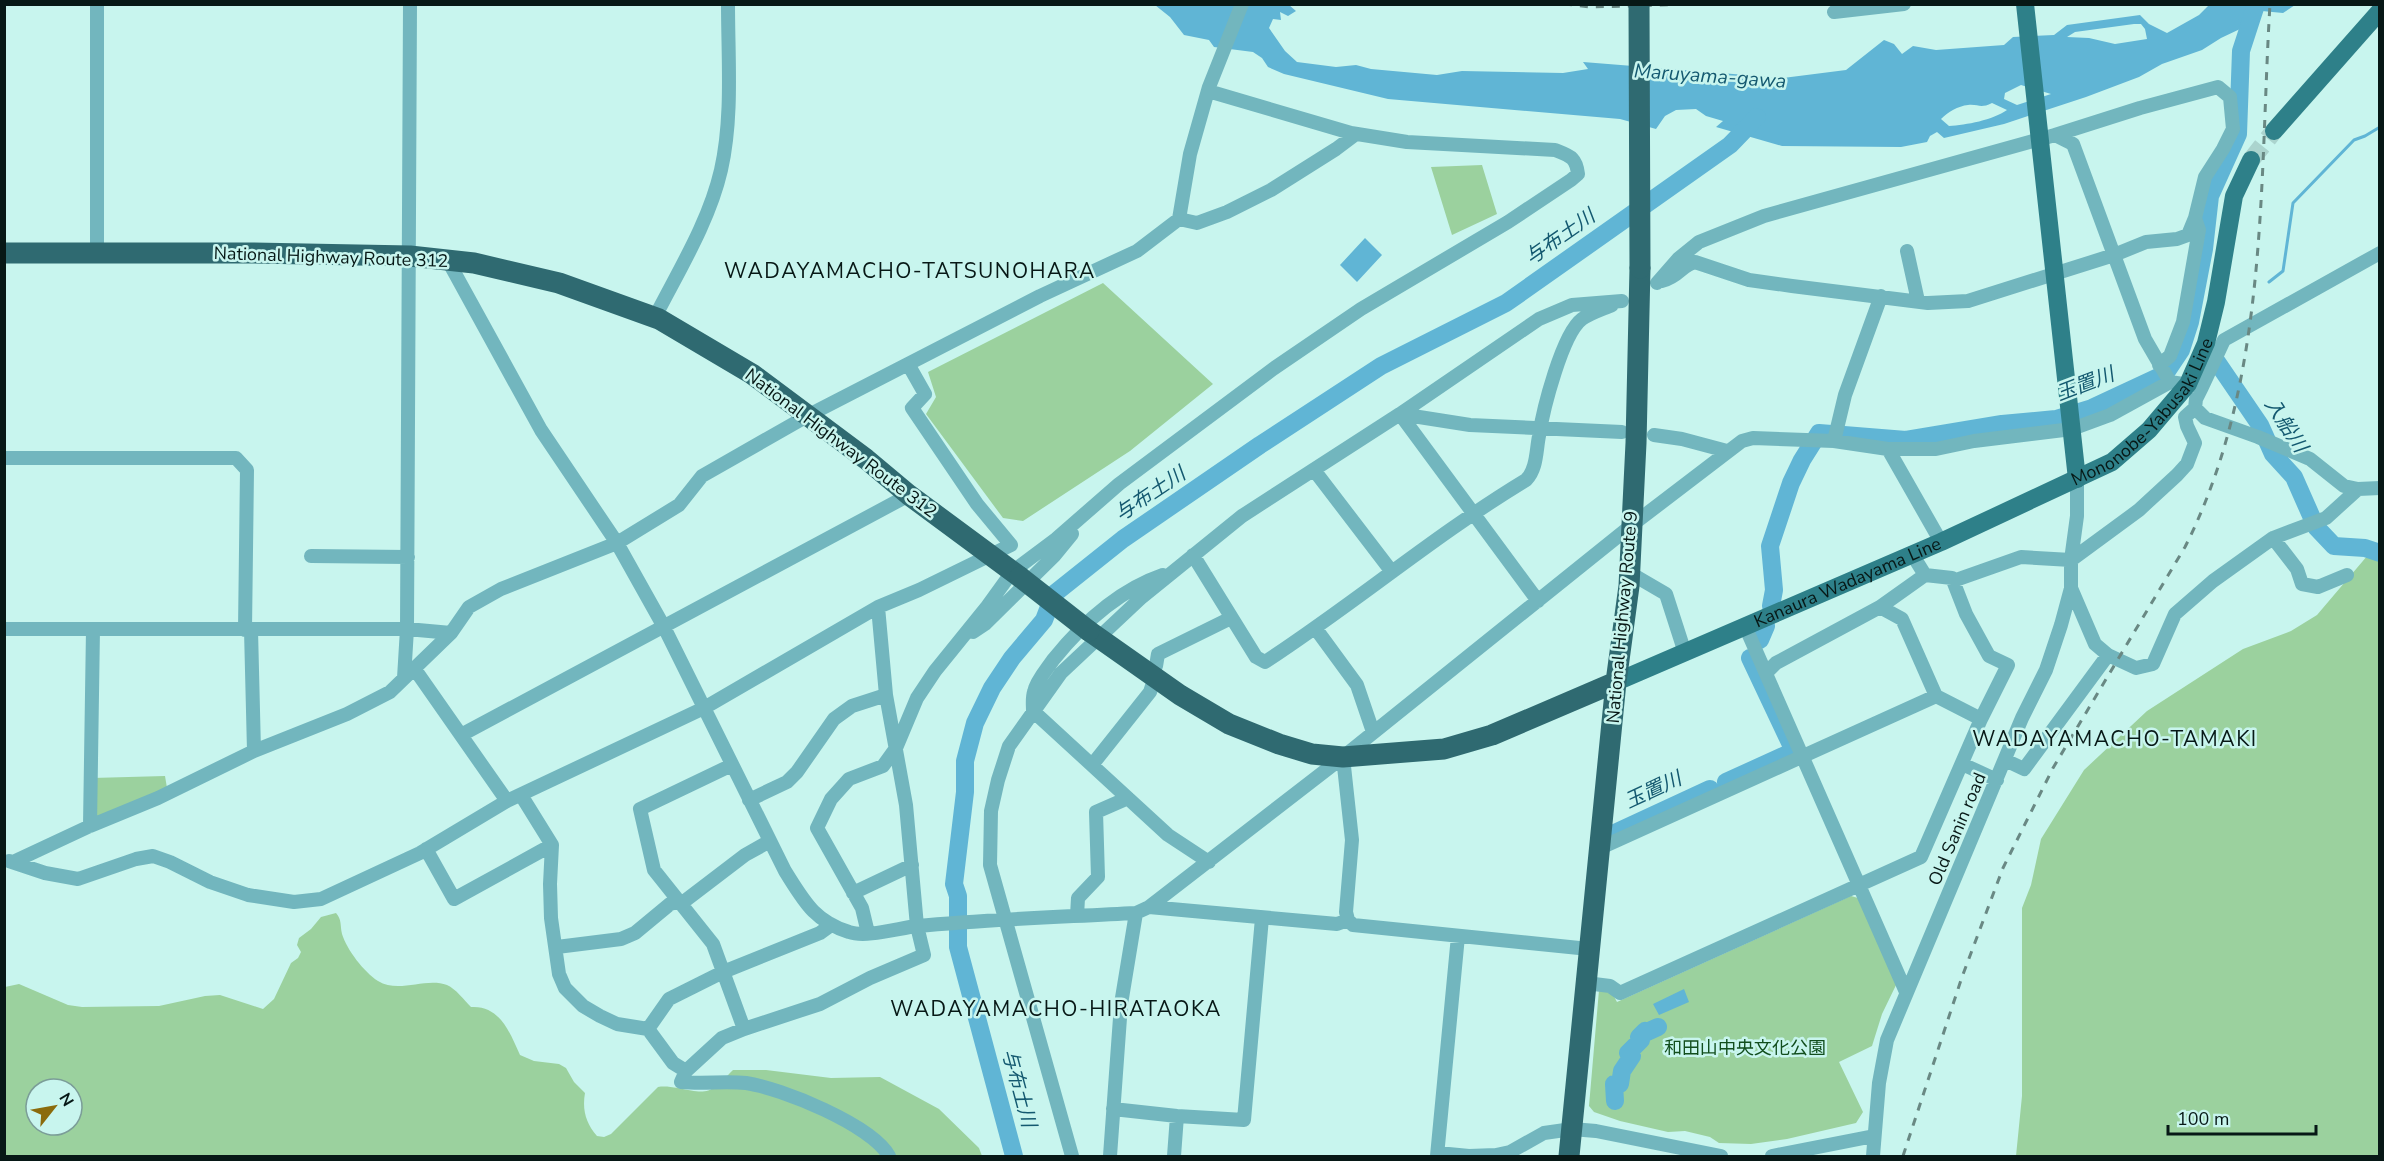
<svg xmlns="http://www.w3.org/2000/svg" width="2384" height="1161" font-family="'Nunito Sans','Noto Sans JP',sans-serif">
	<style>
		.green { fill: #9bd19e; fill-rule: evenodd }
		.water { fill: #60b5d5; fill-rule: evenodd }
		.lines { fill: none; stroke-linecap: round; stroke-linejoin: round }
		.stream { stroke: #60b5d5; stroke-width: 3 }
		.river { stroke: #60b5d5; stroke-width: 18 }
		.major-tunnel { stroke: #abd4ce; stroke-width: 18; stroke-dasharray: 18 9; stroke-linecap: butt }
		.minor { stroke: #72b6be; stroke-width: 14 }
		.major { stroke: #2e8089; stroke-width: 18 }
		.highway { stroke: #2f6a71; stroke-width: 21 }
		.rail { stroke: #698883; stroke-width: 3; stroke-dasharray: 8 8; stroke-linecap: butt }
		.highway-bridge { stroke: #2f6a71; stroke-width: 21 }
		.labels { text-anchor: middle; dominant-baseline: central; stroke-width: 5; stroke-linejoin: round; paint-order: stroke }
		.street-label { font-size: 18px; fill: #071816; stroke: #c8f5ee }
		.park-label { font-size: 18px; fill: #124e1d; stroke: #c8f5ee }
		.water-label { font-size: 20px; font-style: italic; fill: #145970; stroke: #c8f5ee }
		.quarter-label { font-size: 21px; letter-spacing: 1.5px; fill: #071816; stroke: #c8f5ee }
	</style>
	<rect width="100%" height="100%" fill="#c8f5ee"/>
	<path class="green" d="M 1482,165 L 1497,214 L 1452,235 L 1431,167 Z
		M 1103,283 L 1213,384 L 1130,451 L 1023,521 L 1003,518 L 926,414 L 936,397 L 928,372 Z
		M 2379,542 L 2379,1156 L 2016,1156 L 2022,1096 L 2022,908 L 2031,885 L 2041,839 L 2084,770 L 2147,711 L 2243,649 L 2291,631 L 2317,615 Z
		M 165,776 L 167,788 L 90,826 L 92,778 Z
		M 1851,896 L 1858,898 L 1897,983 L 1882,1014 L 1872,1046 L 1839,1062 L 1863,1112 L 1856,1123 L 1787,1139 L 1751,1144 L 1719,1143 L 1710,1137 L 1685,1131 L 1668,1132 L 1620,1121 L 1594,1112 L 1589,1106 L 1599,990 L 1611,991 L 1617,1002 Z
		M 336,913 C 342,920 340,925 342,934 C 347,950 364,972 378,981 C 399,994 425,977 447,985 C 456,989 464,1000 471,1007 C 500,1005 510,1033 520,1055 L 534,1061 L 559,1064 L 566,1068 L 574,1082 L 585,1093 C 582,1110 586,1123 597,1136 L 604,1137 L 611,1134 L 658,1087 C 665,1086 670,1087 678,1088 C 710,1095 710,1093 733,1070 L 766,1070 L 831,1078 L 880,1077 L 939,1109 L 979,1148 L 982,1156 L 5,1156 L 5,987 L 19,984 L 68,1005 L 82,1007 L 159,1006 L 205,996 L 220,995 L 263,1009 L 274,999 L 291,963 L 298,958 L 301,952 L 297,945 L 299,938 L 311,929 L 321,917 ZM 36,1089 L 72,1089 L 72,1125 L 36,1125 Z"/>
	<path class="water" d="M 1155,5 L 1289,5 L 1296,11 L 1288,16 L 1280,12 L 1281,20 L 1273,19 L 1269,28 L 1285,51 L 1297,62 L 1336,67 L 1356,65 L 1371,69 L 1437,75 L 1462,71 L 1563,73 L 1588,69 L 1583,62 L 1783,78 L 1846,70 L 1884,40 L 1894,44 L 1902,54 L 1913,46 L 1936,50 L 2004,45 L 2013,37 L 2054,35 L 2067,25 L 2140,15 L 2149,24 L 2167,33 L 2199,15 L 2209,5 L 2295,5 L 2283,13 L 2262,11 L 2259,20 L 2221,38 L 2202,50 L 2162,64 L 2139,77 L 2086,97 L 2004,124 L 1944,138 L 1937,132 L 1930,136 L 1927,142 L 1901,147 L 1782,146 L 1716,127 L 1723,121 L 1706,116 L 1696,109 L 1676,110 L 1665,116 L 1656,129 L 1620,119 L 1388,99 L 1284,74 L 1268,67 L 1262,58 L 1253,52 L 1214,47 L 1209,40 L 1184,35 L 1170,17 ZM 2134,24 L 2141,24 L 2145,29 L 2147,39 L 2115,44 L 2089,38 L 2067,37 L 2075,32 ZM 2021,85 L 2051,94 L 2017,105 L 2004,99 L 2005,93 ZM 1992,103 L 2007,110 C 1993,120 1966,125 1949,126 L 1941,119 C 1948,112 1958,106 1968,105 C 1979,104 1980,109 1992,103 Z
		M 1365,238 L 1382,255 L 1357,282 L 1340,265 Z
		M 1684,989 L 1689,1002 L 1659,1015 L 1653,1004 Z"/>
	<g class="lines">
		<path class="stream" d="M 2269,282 L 2283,271 L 2293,203 L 2354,140 L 2365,136 L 2380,127"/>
		<path class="river" d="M 2206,346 L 2260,425 L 2273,454 L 2294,477 L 2316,527 L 2334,546 L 2365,548 L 2380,553
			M 1771,606 L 1774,590 L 1770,546 L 1791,483 L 1802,460 L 1819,433 L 1906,440 L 2002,424 L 2056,419 L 2092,408 L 2165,374 L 2181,350 L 2190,322 L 2204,249 L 2210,196 L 2238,134 L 2241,51 L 2255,8
			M 1760,640 L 1766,626
			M 1726,782 L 1794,751 L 1750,658
			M 1615,833 L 1710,789
			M 1615,1101 L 1614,1084 L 1620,1084 L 1622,1071 L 1632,1056 L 1628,1053 L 1641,1040 L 1639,1037 L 1645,1031 L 1647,1032 L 1658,1027
			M 1014,1156 L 958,947 L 958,896 L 954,884 L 965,792 L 965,761 L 975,723 L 992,688 L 1012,658 L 1044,620 L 1054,594 L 1123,539 L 1260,445 L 1381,366 L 1506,303 L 1730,145 L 1757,117"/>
		<path class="major-tunnel" d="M 2251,160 L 2274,131"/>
		<path class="minor" d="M 1834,12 L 1904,4
			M 2055,135 L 2140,108 L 2218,87 L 2230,97 L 2233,129 L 2223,149 L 2205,177 L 2195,218 L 2199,230 L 2183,322 L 2170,356 L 2159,365
			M 1179,219 L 1197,223 L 1227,212 L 1271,190 L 1336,149 L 1356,134
			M 1907,251 L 1918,301
			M 97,252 L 97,4
			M 447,259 L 541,430 L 617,543 L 664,627 L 785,871 C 804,901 814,921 849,932 C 866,938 899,928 917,926 C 990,919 1063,917 1136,913 L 1149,907 L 1343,757 L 1632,525 L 1742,441 L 1753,438 L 1834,441 L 1888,449 L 1936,449 L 1974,441 L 2072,429 L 2110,415 L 2170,382 L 2202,387 L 2224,340 L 2380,253
			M 1662,281 C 1679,277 1683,264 1695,262 L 1749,280 L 1792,286 L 1928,303 L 1968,301 L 2114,255 L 2146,242 L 2177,239 L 2188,235 L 2195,218
			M 1657,283 L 1678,259 L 1699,242 L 1764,216 L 2055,135 L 2073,144 L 2145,339 L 2170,382
			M 655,317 C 679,270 709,222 721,170 C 733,117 728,59 728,4
			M 2202,387 L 2196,399 L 2195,408 L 2205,418 L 2258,437 L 2310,459 L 2344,486 L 2358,489 L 2380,488
			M 1400,414 L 1538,601
			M 1400,414 L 1470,425 L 1622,432
			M 1654,435 L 1682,439 L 1727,451
			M 1834,441 L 1845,395 L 1881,296
			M 1888,449 L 1941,542
			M 4,458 L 236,458 L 247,470 L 245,630
			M 1314,470 L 1392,572
			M 2273,538 L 2297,569 L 2302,584 L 2318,587 L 2347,575
			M 1912,554 L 1925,575 L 1952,578 L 1966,614 L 1989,656 L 2008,665 L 1981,719
			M 1193,555 L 1256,657 L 1265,662 C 1354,604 1435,535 1526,480 C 1537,469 1536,451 1539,436 C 1543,410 1562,334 1582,319 C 1590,313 1603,309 1612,305
			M 311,556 L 408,557
			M 1630,573 L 1666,594 L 1685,653
			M 1163,575 C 1119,590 1082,624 1053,660 C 1047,669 1036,681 1034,692 C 1032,698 1033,705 1033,711 L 1168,835 L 1209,862
			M 1953,581 L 2021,557 L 2071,560 L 2139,510 L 2177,475 L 2187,464 L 2195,443 L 2187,426 L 2185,417 L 2195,408
			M 2071,588 L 2095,644 L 2108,655 L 2136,668 L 2153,664 L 2175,614 L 2213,581 L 2273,538 L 2326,518 L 2358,489
			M 878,607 L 886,695 L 906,805 L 917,926 L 924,955 L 870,978 L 820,1004 L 744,1029 L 722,1038 L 686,1071 L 681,1082 C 703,1084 725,1081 746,1083 C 781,1088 872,1125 889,1156
			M 1880,607 L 1925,575
			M 1745,626 L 1906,992
			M 4,629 L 407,629 L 451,633
			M 1316,629 L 1357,685 L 1373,732
			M 251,630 L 254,751
			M 973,632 L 985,624 L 1054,556 L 1072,534
			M 1156,666 L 1158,654 L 1231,618
			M 414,668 L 507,801
			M 404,678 L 407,629 L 410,4
			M 461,735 L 909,495
			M 1343,757 L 1352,840 L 1346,912 L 1348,920 L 1353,925 L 1589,949
			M 2005,760 L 2024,769 L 2108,655
			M 1962,764 L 1997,780
			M 732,765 L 640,809 L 654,870 L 713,944 L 744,1029
			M 1092,765 L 1150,692 L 1152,686
			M 521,795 L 552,845 L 550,884 L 551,918 L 559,974 L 565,988 L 583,1006 L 600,1016 L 617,1024 L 648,1029 L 673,1063 L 686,1071
			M 749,800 L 787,782 L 797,772 L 834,719 L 852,706 L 886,695
			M 90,826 L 93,629
			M 1600,848 L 1936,696
			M 426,849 L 454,899 L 552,845
			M 9,861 L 45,873 L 78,879 L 136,859 L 153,856 L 170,862 L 210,882 L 248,895 L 294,902 L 321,899 L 420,853 L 507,801 L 704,708 L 878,607 L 919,590 L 1011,545 L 977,504 L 912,408 L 925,394 L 908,364
			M 13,862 L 90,826 L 158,798 L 254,751 L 347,714 L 390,692 L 451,633 L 469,607 L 501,589 L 617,543 L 679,505 L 702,476 L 809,415 L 1040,296 L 1137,251 L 1179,219 L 1190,154 L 1209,87 L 1242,4
			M 853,893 L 912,865
			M 1149,907 L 1337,924 L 1348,920
			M 1077,916 L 1078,898 L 1098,877 L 1096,812 L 1128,798
			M 868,933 L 862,908 L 817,828 L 831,799 L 849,779 L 883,766 L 896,748 L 917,698 L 935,671 L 986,608 L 1012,572 L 1056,539 L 1119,484 L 1273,369 L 1361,309 L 1508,222 L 1571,180 L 1578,174 C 1576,157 1570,156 1555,150 L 1407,142 L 1351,133 L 1208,91
			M 557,947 L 621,939 L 635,933 L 670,904 L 686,900 L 745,855 L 770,841
			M 1586,983 L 1610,986 L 1620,993 L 1921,857 L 1981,719 L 1936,696 L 1902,619 L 1880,607 L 1776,663 L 1766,673
			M 648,1029 L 669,999 L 723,972 L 820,933 L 831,925
			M 1113,1109 L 1177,1116 L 1244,1120 L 1262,918
			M 1438,1153 L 1469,1156 L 1496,1155 L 1510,1152 L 1544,1133 L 1572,1129 L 1596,1131 L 1721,1156
			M 1072,1156 L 990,865 L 991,811 L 998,780 L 1009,746 L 1061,673 L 1142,597 L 1242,516 L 1400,414 L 1539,319 L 1572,305 L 1622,301
			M 1110,1156 L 1121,1004 L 1136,913
			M 1174,1156 L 1177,1116
			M 1437,1156 L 1458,936
			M 1772,1156 L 1874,1136
			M 1873,1156 L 1879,1083 L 1887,1040 L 2022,718 L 2046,670 L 2061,625 L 2071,588 L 2071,560 L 2077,516 L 2077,479"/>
		<g class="major">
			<path d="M 2025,4 L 2077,479"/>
			<path d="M 2274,131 L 2380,11"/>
			<path id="s1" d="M 1616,682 L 1941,542 L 2112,462 L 2149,430 L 2188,384 L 2206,343 L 2216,302 L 2234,196 L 2251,160"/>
		</g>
		<path class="highway" d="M 4,253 L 251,253 L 410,256 L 474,263 L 559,283 L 659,319 L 752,374 L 866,459 L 909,495 L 1020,577
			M 1089,631 L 1180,695 L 1229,724 L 1279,744 L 1312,754 L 1343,757 L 1444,749 L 1492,735 L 1616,682
			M 1569,1156 L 1616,682 L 1629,586 L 1636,443 L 1640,268"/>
		<path class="rail" d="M 1564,4 L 1591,7 L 1692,4
			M 1903,1156 L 1962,977 L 2003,868 L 2053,768 L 2185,547 C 2269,381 2259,186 2270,4"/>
		<path class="highway-bridge" d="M 1639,4 L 1640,268
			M 1020,577 L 1089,631"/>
	</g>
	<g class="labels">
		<g class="street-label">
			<text transform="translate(331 257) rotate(2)">National Highway Route 312</text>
			<text stroke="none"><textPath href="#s1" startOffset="600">Mononobe-Yabusaki Line</textPath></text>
			<text transform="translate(841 443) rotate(37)">National Highway Route 312</text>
			<text stroke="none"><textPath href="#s1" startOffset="252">Kanaura Wadayama Line</textPath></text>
			<text transform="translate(1622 617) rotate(-85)">National Highway Route 9</text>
			<text transform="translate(1957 829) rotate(-67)">Old Sanin road</text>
		</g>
		<g class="park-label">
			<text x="1745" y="1048">和田山中央文化公園</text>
		</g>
		<g class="water-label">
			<text transform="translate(1710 76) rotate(4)">Maruyama-gawa</text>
			<text transform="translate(1560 237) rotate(-35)">与布土川</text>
			<text transform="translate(2085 384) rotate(-21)">玉置川</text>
			<text transform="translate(2286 425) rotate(57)">入船川</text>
			<text transform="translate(1150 494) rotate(-34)">与布土川</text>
			<text transform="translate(1653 790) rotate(-25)">玉置川</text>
			<text transform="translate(1019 1088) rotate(75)">与布土川</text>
		</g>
		<g class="quarter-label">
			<text x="910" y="271">WADAYAMACHO-TATSUNOHARA</text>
			<text x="2115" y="739">WADAYAMACHO-TAMAKI</text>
			<text x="1056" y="1009">WADAYAMACHO-HIRATAOKA</text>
		</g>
	</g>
	<rect width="2384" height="1161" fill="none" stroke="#071816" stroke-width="12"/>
	<g transform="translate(54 1107) rotate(59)"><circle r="28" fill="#c8f5ee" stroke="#7b9d98" stroke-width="1.5"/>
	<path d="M0-4.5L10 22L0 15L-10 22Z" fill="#8b6b0c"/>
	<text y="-9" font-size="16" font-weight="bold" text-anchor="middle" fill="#071816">N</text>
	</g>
	<path d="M2168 1125v9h148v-9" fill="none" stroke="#071816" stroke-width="3"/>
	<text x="2177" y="1125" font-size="18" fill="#071816" stroke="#c8f5ee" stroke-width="4.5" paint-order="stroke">100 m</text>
</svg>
